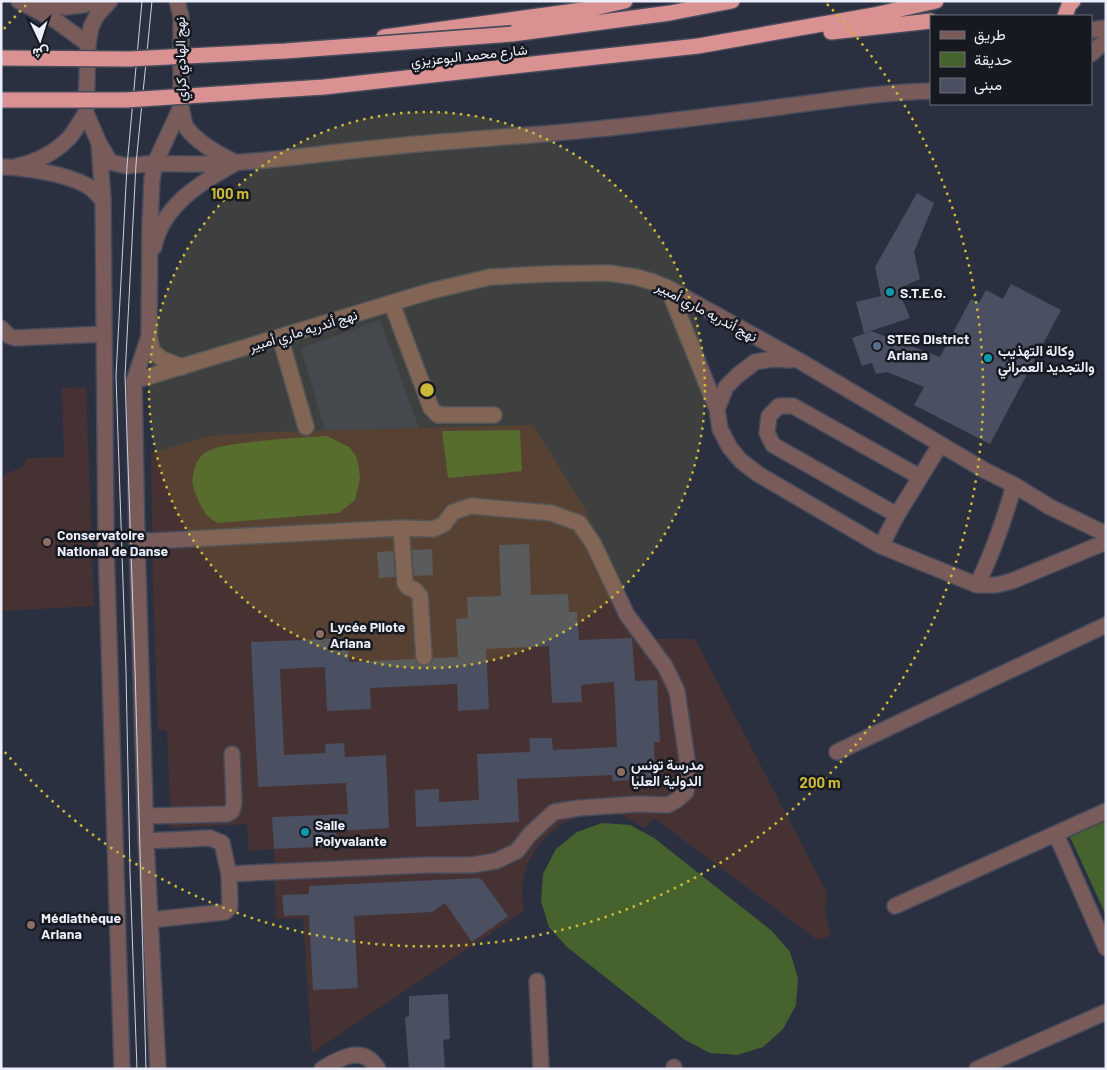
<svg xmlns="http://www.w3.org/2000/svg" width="1107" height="1070" font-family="Barlow,Vazirmatn,sans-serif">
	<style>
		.built { fill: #333950 }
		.industrial { fill: #473233 }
		.green { fill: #47632d }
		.building { fill: #4a4f61 }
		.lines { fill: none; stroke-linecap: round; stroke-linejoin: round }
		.minor-casing { stroke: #464b5b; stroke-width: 18 }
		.highway-casing { stroke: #464b5b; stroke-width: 18 }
		.minor { stroke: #795b5a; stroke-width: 15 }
		.highway { stroke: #da9192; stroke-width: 15 }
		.tram { stroke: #ced1de; stroke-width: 1 }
		.highway-bridge-casing { stroke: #464b5b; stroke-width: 18; stroke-linecap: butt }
		.highway-bridge { stroke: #da9192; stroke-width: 15 }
		.ring { fill: none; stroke: #cdb938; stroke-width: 2.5; stroke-dasharray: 2.5 5 }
		.culture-dot { fill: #0f9aa8; stroke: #161920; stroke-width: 2 }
		.service-dot { fill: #5c6f8a; stroke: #161920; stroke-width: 2 }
		.education-dot { fill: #8d6e63; stroke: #161920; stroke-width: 2 }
		.labels { text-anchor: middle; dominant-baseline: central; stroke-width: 5; stroke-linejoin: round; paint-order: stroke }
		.street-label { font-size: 14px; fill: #eceffb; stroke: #161920 }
		.poi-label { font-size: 14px; font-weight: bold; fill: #eceffb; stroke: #161920; text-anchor: start }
		.centre { fill: #cdb938; stroke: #161920; stroke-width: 2.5 }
		.ring-label { font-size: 15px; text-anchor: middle; font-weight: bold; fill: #cdb938; stroke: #161920; stroke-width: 5; stroke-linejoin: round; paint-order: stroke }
	</style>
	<rect width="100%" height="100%" fill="#2b3041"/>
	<path class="built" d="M 380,320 L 419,428 L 325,431 L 301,348 Z"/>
	<path class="industrial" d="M 86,387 L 94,606 L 1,611 L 1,479 L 6,474 L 22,467 L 27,458 L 64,457 L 62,388 Z
		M 533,425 L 585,509 L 614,572 L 629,612 L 650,639 L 695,639 L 827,893 L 825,912 L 831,936 L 817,940 L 654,818 L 645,828 L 621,815 L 602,814 L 578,817 L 561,824 L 548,835 L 537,847 L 528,862 L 523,879 L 522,895 L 524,910 L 475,944 L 312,1053 L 303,918 L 276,919 L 274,849 L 249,851 L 247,824 L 171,828 L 167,730 L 158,730 L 153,587 L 151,453 L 210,436 L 270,432 Z"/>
	<path class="green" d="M 520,430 L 522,471 L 448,478 L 442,431 Z
		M 327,436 L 349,447 L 356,456 L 359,468 L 360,479 L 355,500 L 339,513 L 218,523 C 214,520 208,518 206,514 C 201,507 195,494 193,486 C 191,477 195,461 203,454 C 216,445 236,444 251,442 C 276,439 302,437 327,436 Z
		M 1106,821 L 1106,915 L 1070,837 Z
		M 602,823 L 630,825 L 654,838 L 772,931 L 790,952 L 798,978 L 796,1005 L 783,1029 L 763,1047 L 737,1055 L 710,1053 L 685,1040 L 567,947 L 549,927 L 541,901 L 543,874 L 556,849 L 577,832 Z"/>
	<path class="building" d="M 917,193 L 934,203 L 914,252 L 920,279 L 898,289 L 910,318 L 864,333 L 856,302 L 881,296 L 875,267 Z
		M 1011,284 L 1061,310 L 990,444 L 914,405 L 924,387 L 887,372 L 876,374 L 872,363 L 862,366 L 852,338 L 871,331 L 940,357 L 971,299 L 979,303 L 986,290 L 1003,299 Z
		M 529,544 L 531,595 L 568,594 L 569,612 L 577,612 L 579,640 L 632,638 L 635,681 L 657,680 L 660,742 L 654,742 L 655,779 L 613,781 L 612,775 L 517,779 L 519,822 L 416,827 L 415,790 L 439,789 L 439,802 L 479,800 L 477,754 L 530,752 L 529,738 L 552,738 L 553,750 L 617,747 L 614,682 L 581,685 L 582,702 L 552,703 L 549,646 L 486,649 L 489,709 L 458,711 L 457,684 L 370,688 L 371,709 L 327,711 L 325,667 L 280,669 L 284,755 L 326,753 L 325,744 L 344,743 L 345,757 L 386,755 L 389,828 L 336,831 L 337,846 L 274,849 L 272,817 L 348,814 L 346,783 L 258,787 L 251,642 L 348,638 L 349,662 L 415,659 L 417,663 L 419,665 L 424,666 L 430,664 L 432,662 L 433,658 L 458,657 L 456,619 L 468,618 L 467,597 L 501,596 L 499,545 Z
		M 432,549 L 433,575 L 414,576 L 412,550 Z
		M 393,551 L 395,577 L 379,578 L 377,552 Z
		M 479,878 L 482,880 L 508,916 L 472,942 L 445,903 L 432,912 L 354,916 L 358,988 L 313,990 L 309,915 L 284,916 L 282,895 L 309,894 L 309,886 Z
		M 448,994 L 450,1039 L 443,1040 L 445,1069 L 409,1069 L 405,1018 L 409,1015 L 409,996 Z"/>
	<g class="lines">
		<defs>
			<path id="minor" d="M 19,1 L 55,20 L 88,44
				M 110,1 L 97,15 L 91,27 L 88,44 L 86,113 L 99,143 L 110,162 L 127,166 L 155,163 L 181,107 L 181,16 L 177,1
				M 29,2 L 66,7 L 83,5 L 99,1
				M 1091,30 L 1106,28
				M 1091,54 L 1106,40
				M 181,107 C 183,113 183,122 186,127 C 196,142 219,154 234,162
				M 99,143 L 103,200 L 106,543 L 122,1069
				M 17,166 C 36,162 54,153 68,139 C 75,132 80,121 86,113
				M 1,167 C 24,167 74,175 92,189 C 96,192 99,197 103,200
				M 154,247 C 162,206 200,183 234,164
				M 668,288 L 717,409
				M 392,304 L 431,408 L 438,415 L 494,415
				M 1,328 L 9,336 L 15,338 L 104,334
				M 149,336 L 152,351 L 162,359 L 182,367
				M 280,337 L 306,427
				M 791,360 L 772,359 L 755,362 L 738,375 L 726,387 L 717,409 L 720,429 L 730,448 L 741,461 L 758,474 L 881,546 L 977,585 C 993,552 1004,521 1014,485
				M 134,381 L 431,291 L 490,277 L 546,274 L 608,273 L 636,277 L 653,282 L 668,288 L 798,360 L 984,470 L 1014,485 L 1050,507 L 1106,534
				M 897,515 L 773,445 L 767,433 L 769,416 L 779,406 L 793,406 L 920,477
				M 401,528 L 405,583 L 408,587 L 415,590 L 420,596 L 424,657
				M 137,540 L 152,541 L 401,528 L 433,529 L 444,524 L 453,512 L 471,506 L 551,513 L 579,523 L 593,543 L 627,615 L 665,666 L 677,691 L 689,773 L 686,792 L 677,800 L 668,805 L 638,804 L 579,808 L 554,812 L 530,834 L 517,851 L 496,861 L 472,865 L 427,865 L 229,874 L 222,843 L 210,838 L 146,841
				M 881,546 L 897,515 L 940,445
				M 977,585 L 996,585 L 1012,581 L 1106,542
				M 837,752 L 1106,625
				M 145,816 L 227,814 L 232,811 L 234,803 L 232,754
				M 1056,834 L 1106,948
				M 895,906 L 1106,811
				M 150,920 L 225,912 L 230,907 L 229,874
				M 537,981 L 541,1069
				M 674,1067 L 674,1069
				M 158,1069 L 146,841 L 137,540 L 134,381 L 149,336 L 150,224 L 152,179 L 155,163 C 229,168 304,155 377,148 C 463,139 549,135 635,125 C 685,119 736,113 787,106 C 834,100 882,92 931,91
				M 322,1069 C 340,1058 363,1044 378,1069
				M 977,1069 L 1106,1012"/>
			<path id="highway" d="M 1065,16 L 1069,5 L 1073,1
				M 831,32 L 931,21
				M 512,34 L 670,13 L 732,1
				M 384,37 L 590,9 L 625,1
				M 514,66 L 698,46 L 874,15 L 936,1"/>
		</defs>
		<use href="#minor" class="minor-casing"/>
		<use href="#highway" class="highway-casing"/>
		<use href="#minor" class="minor"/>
		<use href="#highway" class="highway"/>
		<path class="tram" d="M 137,1069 L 130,873 L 126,671 L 116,376 L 127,166 L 142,1
			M 146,1069 L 135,668 L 125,376 L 136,164 L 152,1"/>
		<defs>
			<path id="highway-bridge" d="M 1,58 L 129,59 L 285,51 L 512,34
				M 1,100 L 126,100 L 324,87 L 514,66"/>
		</defs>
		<use href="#highway-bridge" class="highway-bridge-casing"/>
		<use href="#highway-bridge" class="highway-bridge"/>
	</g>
	<circle cx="427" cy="390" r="278" fill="#cdb938" fill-opacity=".12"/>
	<g class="ring">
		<circle cx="427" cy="390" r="278"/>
		<path d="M4 29A556 556 0 0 1 27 4M827 4A556 556 0 1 1 4 751"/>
	</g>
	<g class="culture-dot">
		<circle cx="890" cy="292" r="5"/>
		<circle cx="988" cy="358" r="5"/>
		<circle cx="305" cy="832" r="5"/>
	</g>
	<circle class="service-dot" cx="877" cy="346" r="5"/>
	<g class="education-dot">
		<circle cx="47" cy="542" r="5"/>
		<circle cx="320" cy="634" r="5"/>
		<circle cx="621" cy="772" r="5"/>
		<circle cx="31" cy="925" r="5"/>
	</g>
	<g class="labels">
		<g class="street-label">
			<text transform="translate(469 55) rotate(-6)">شارع محمد البوعزيزي</text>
			<text transform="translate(180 59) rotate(-91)">نهج الهادي كراي</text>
			<text transform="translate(707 311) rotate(28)">نهج أندريه ماري أمبير</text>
			<text transform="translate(303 330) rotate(-17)">نهج أندريه ماري أمبير</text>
		</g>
		<g class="poi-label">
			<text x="900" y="292">S.T.E.G.</text>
			<text x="887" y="338">STEG District<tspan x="887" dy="16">Ariana</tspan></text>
			<text x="998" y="350">وكالة التهذيب<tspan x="998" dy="16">والتجديد العمراني</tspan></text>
			<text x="57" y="534">Conservatoire<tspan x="57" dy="16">National de Danse</tspan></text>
			<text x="330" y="626">Lycée Pilote<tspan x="330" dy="16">Ariana</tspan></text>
			<text x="631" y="764">مدرسة تونس<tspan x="631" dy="16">الدولية العليا</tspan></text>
			<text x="315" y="824">Salle<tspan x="315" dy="16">Polyvalante</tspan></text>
			<text x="41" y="917">Médiathèque<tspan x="41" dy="16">Ariana</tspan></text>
		</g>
	</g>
	<circle cx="427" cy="390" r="8" class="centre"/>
	<g class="ring-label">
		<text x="230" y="199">100 m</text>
		<text x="820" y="788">200 m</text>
	</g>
	<rect width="1107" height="1070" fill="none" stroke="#eceffb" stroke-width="5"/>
	<rect x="930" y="15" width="162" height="90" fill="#161920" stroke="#6c6f78"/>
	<rect x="940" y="31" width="25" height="8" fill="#795b5a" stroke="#6c6f78"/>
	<text x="974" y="40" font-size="15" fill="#eceffb">طريق</text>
	<rect x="940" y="52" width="25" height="15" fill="#47632d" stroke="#6c6f78"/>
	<text x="974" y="65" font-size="15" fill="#eceffb">حديقة</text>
	<rect x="940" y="78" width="25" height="15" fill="#4a4f61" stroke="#6c6f78"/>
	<text x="974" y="90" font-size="15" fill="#eceffb">مبنى</text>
	<g transform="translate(40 40) rotate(176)" stroke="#161920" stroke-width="4" paint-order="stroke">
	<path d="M0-4L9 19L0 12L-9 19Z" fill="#eceffb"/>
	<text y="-8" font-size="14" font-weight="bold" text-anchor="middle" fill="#eceffb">ش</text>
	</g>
</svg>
